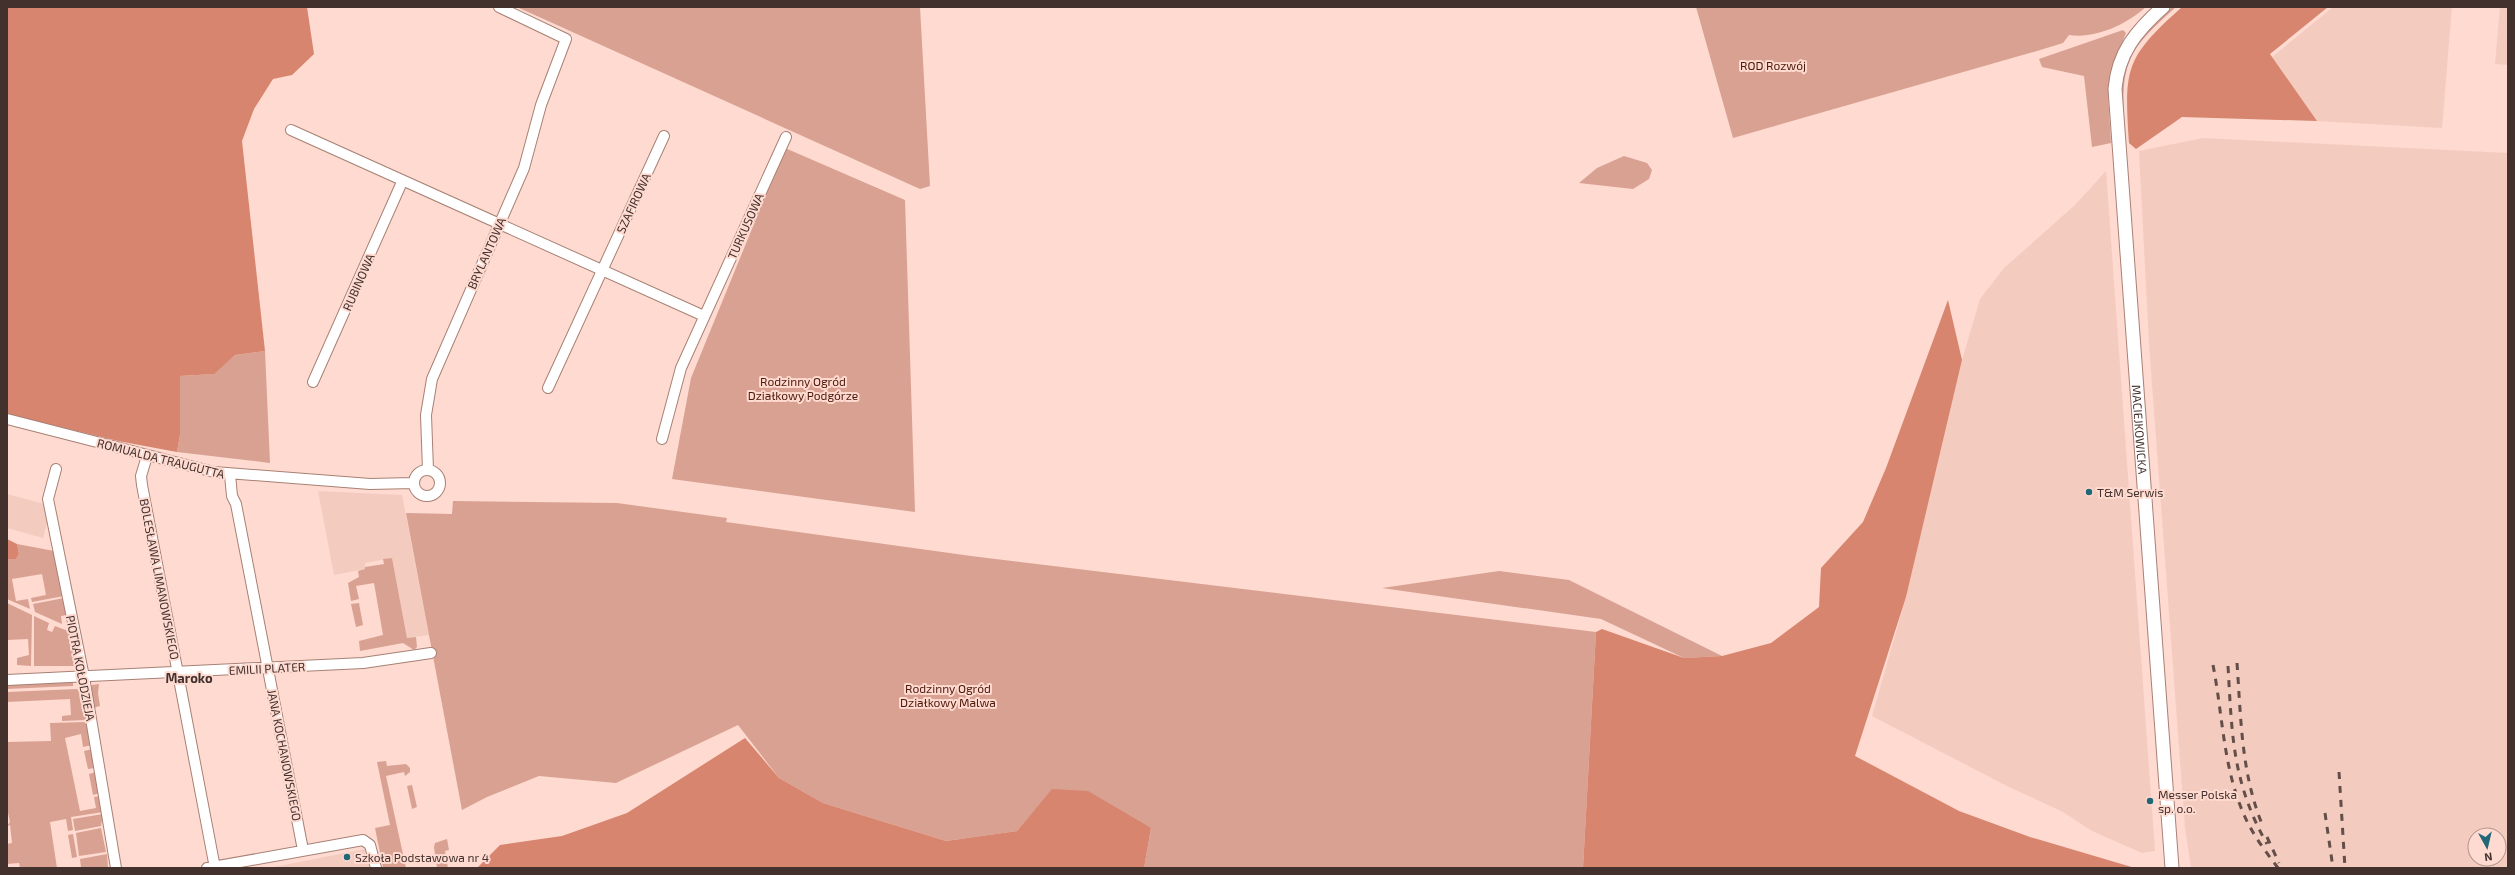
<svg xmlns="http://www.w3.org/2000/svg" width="2515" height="875" font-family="'Exo 2',sans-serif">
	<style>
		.built { fill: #f4cbbf; fill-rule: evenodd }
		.green { fill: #d9a192 }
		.forest { fill: #d7856e }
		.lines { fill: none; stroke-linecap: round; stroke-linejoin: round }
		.minor-casing { stroke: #a88075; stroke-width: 12 }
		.tertiary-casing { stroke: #a88075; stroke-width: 15 }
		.minor { stroke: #fff; stroke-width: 10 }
		.tertiary { stroke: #fff; stroke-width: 13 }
		.rail { stroke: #634e49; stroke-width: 3; stroke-dasharray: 7 7; stroke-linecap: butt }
		.poi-dot { fill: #216777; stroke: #fedad0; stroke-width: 1.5 }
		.labels { text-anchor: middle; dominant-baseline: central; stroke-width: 4; stroke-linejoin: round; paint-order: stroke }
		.park-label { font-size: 12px; fill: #4d190a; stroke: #fedad0 }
		.street-label { font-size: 12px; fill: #43312d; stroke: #fedad0 }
		.poi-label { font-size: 12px; fill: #43312d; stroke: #fedad0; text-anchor: start }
		.neighbourhood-label { font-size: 13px; font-weight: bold; fill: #43312d; stroke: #fedad0 }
	</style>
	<rect width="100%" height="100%" fill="#fedad0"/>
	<path class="built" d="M 2333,7 L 2452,7 L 2442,128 L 2317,121 L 2272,57 Z
		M 2500,7 L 2508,7 L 2508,65 L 2495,64 Z
		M 2203,138 L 2508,153 L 2508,868 L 2191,868 L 2185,828 L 2149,344 L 2139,151 ZM 2475,835 L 2499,835 L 2499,859 L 2475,859 Z
		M 2106,171 L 2155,851 L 2142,853 L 2092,831 L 2063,812 L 2007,786 L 1872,716 L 1906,597 L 1962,360 L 1980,299 L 2004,268 L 2075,205 Z
		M 318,491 L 402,495 L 429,635 L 407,638 L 392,558 L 365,563 L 365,569 L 334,575 Z
		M 7,494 L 48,505 L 48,520 L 43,538 L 7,528 Z
		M 365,849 L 370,868 L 269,868 Z"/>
	<path class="green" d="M 517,7 L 920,7 L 930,186 L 920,189 Z
		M 1696,7 L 2146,7 C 2127,24 2096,39 2069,35 L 2063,43 L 2037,51 L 1733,138 Z
		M 2172,7 L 2176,7 C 2128,50 2121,60 2124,126 C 2123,113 2119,96 2121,82 C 2127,50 2149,29 2172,7 Z
		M 2123,30 L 2126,33 L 2110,74 L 2108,94 L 2111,143 L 2092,147 L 2084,76 L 2042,67 L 2039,59 Z
		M 785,148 L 905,200 L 915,512 L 672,479 L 691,378 Z
		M 1624,156 L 1647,163 L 1652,170 L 1649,179 L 1633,189 L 1579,183 L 1597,168 Z
		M 265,351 L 270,463 L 177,452 L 180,435 L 180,376 L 213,374 L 235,355 Z
		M 453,501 L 617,503 L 727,518 L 726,522 L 971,556 L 1596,632 L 1583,868 L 1144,868 L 1151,828 L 1053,789 L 1017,831 L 946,841 L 823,803 L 779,778 L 738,725 L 616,783 L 539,776 L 487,797 L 462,810 L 406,513 L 452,514 Z
		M 17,544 L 54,551 L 64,596 L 32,602 L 31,598 L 46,595 L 42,574 L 12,579 L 16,601 L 28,599 L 30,609 L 7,599 L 7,559 L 16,559 L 19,554 Z
		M 392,558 L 407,638 L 416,637 L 417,647 L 414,650 L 403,643 L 360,651 L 359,641 L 383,635 L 374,583 L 356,586 L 359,599 L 351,601 L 348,583 L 359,577 L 358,571 L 365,569 L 365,567 L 384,564 L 383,559 Z
		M 1499,571 L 1569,580 L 1722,656 L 1684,658 L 1601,619 L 1382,588 Z
		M 64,598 L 68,615 L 61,616 L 62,624 L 35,612 L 33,604 Z
		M 7,603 L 32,615 L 31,666 L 17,665 L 17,658 L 29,655 L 28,639 L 7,640 Z
		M 359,603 L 363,625 L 356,627 L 351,604 Z
		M 34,616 L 49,623 L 47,630 L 52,632 L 55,626 L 71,632 L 76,666 L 34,666 Z
		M 73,682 L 73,686 L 7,689 L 7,684 Z
		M 99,684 L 98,693 L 100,706 L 93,708 L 89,693 L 92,685 Z
		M 77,689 L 82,695 L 86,720 L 62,721 L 62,716 L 71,715 L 70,699 L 7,702 L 7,692 Z
		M 86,722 L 92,745 L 83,747 L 81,734 L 65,738 L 80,811 L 96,808 L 94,797 L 101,796 L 103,812 L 71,817 L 73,830 L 68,831 L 66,819 L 50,822 L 57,868 L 20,868 L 19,863 L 7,864 L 7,844 L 12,843 L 10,825 L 7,826 L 10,822 L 7,808 L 7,742 L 51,741 L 50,723 Z
		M 92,749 L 95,768 L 88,769 L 84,751 Z
		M 386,761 L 387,766 L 406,764 L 410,768 L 410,772 L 405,776 L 404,772 L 386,776 L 406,868 L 383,868 L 375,828 L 390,825 L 377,762 Z
		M 96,772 L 100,793 L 93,795 L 89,774 Z
		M 412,785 L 417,807 L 412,809 L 407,786 Z
		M 103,814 L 101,826 L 75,831 L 73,819 Z
		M 101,828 L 106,852 L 79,856 L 76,833 Z
		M 73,834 L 77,857 L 72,858 L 68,835 Z
		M 447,839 L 449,850 L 445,851 L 448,868 L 437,868 L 434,847 L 435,843 Z
		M 107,854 L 108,868 L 81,868 L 80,859 Z"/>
	<path class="forest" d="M 7,7 L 307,7 L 314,54 L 292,75 L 273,79 L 254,109 L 242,141 L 265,351 L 235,355 L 214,374 L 180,376 L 180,435 L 177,452 L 118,441 L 7,414 Z
		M 2182,7 L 2328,7 L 2270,54 L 2317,121 L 2182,117 L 2136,149 L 2129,143 C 2124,68 2125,58 2182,7 Z
		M 1948,300 L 1962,360 L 1906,597 L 1855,756 L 1959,811 L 2030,837 L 2135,868 L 1583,868 L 1596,632 L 1602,629 L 1684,658 L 1722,656 L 1771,643 L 1819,607 L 1821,568 L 1863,522 L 1886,468 Z
		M 7,539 L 17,544 L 19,554 L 16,559 L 7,559 Z
		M 745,738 L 779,778 L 823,803 L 946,841 L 1017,831 L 1052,789 L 1088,791 L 1151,828 L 1144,868 L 477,868 L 500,845 L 562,836 L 627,813 Z"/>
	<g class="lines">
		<defs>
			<path id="minor" d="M 291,130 L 704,316
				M 313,382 L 402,182
				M 548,388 L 664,136
				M 7,419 L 214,472 L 370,484 L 413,483
				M 662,439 L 681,368 L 786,137
				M 147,456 L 141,476 L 142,485 L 215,868
				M 56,469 L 48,499 L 84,677 L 116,868
				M414 483a13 13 0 1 1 26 0a13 13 0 1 1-26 0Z
				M 428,470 L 426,415 L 432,379 L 524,168 L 541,105 L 566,39 L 499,7
				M 230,475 L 232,496 L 236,504 L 303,850
				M 7,680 L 363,663 L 431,653
				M 207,868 L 363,840 L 370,845 L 376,868"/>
			<g id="tertiary">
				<path id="s1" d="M 2163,7 C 2136,31 2118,53 2115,89 L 2172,868"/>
			</g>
		</defs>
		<use href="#minor" class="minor-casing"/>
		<use href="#tertiary" class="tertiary-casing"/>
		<use href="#minor" class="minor"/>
		<use href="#tertiary" class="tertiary"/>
		<path class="rail" d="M 2237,663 C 2241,718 2241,772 2262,824
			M 2213,665 C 2223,716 2223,769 2245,817 C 2253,835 2266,852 2278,868
			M 2228,666 C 2232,734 2232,782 2267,844
			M 2339,772 L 2345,868
			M 2325,813 L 2333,868
			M 2267,837 L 2279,863"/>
	</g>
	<g class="poi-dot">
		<circle cx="2089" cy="492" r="4"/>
		<circle cx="2150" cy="801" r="4"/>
		<circle cx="347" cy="857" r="4"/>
	</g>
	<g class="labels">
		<g class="park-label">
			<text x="1773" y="65">ROD Rozwój</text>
			<text x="803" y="381">Rodzinny Ogród<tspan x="803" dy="14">Działkowy Podgórze</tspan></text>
			<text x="948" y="688">Rodzinny Ogród<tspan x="948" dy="14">Działkowy Malwa</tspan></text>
		</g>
		<g class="street-label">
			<text transform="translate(633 203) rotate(-65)">SZAFIROWA</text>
			<text transform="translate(745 226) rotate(-66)">TURKUSOWA</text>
			<text transform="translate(486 253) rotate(-66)">BRYLANTOWA</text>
			<text transform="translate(358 282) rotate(-66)">RUBINOWA</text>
			<text stroke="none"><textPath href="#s1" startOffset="439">MACIEJKOWICKA</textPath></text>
			<text transform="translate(161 458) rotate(14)">ROMUALDA TRAUGUTTA</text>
			<text transform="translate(160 579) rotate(79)">BOLESŁAWA LIMANOWSKIEGO</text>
			<text transform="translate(81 668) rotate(79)">PIOTRA KOŁODZIEJA</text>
			<text transform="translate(267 668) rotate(-3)">EMILII PLATER</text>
			<text transform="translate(285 755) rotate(79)">JANA KOCHANOWSKIEGO</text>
		</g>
		<g class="poi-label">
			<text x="2097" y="492">T&amp;M Serwis</text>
			<text x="2158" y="794">Messer Polska<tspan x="2158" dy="14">sp. o.o.</tspan></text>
			<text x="355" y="857">Szkoła Podstawowa nr 4</text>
		</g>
		<g class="neighbourhood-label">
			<text x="189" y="678">Maroko</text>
		</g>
	</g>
	<rect width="2515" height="875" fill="none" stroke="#43312d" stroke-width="16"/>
	<g transform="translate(2487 847) rotate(172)"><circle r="19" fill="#fedad0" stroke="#b3968f"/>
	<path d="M0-3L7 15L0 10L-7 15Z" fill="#216777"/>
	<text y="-6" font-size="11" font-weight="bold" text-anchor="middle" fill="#43312d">N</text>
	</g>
</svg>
